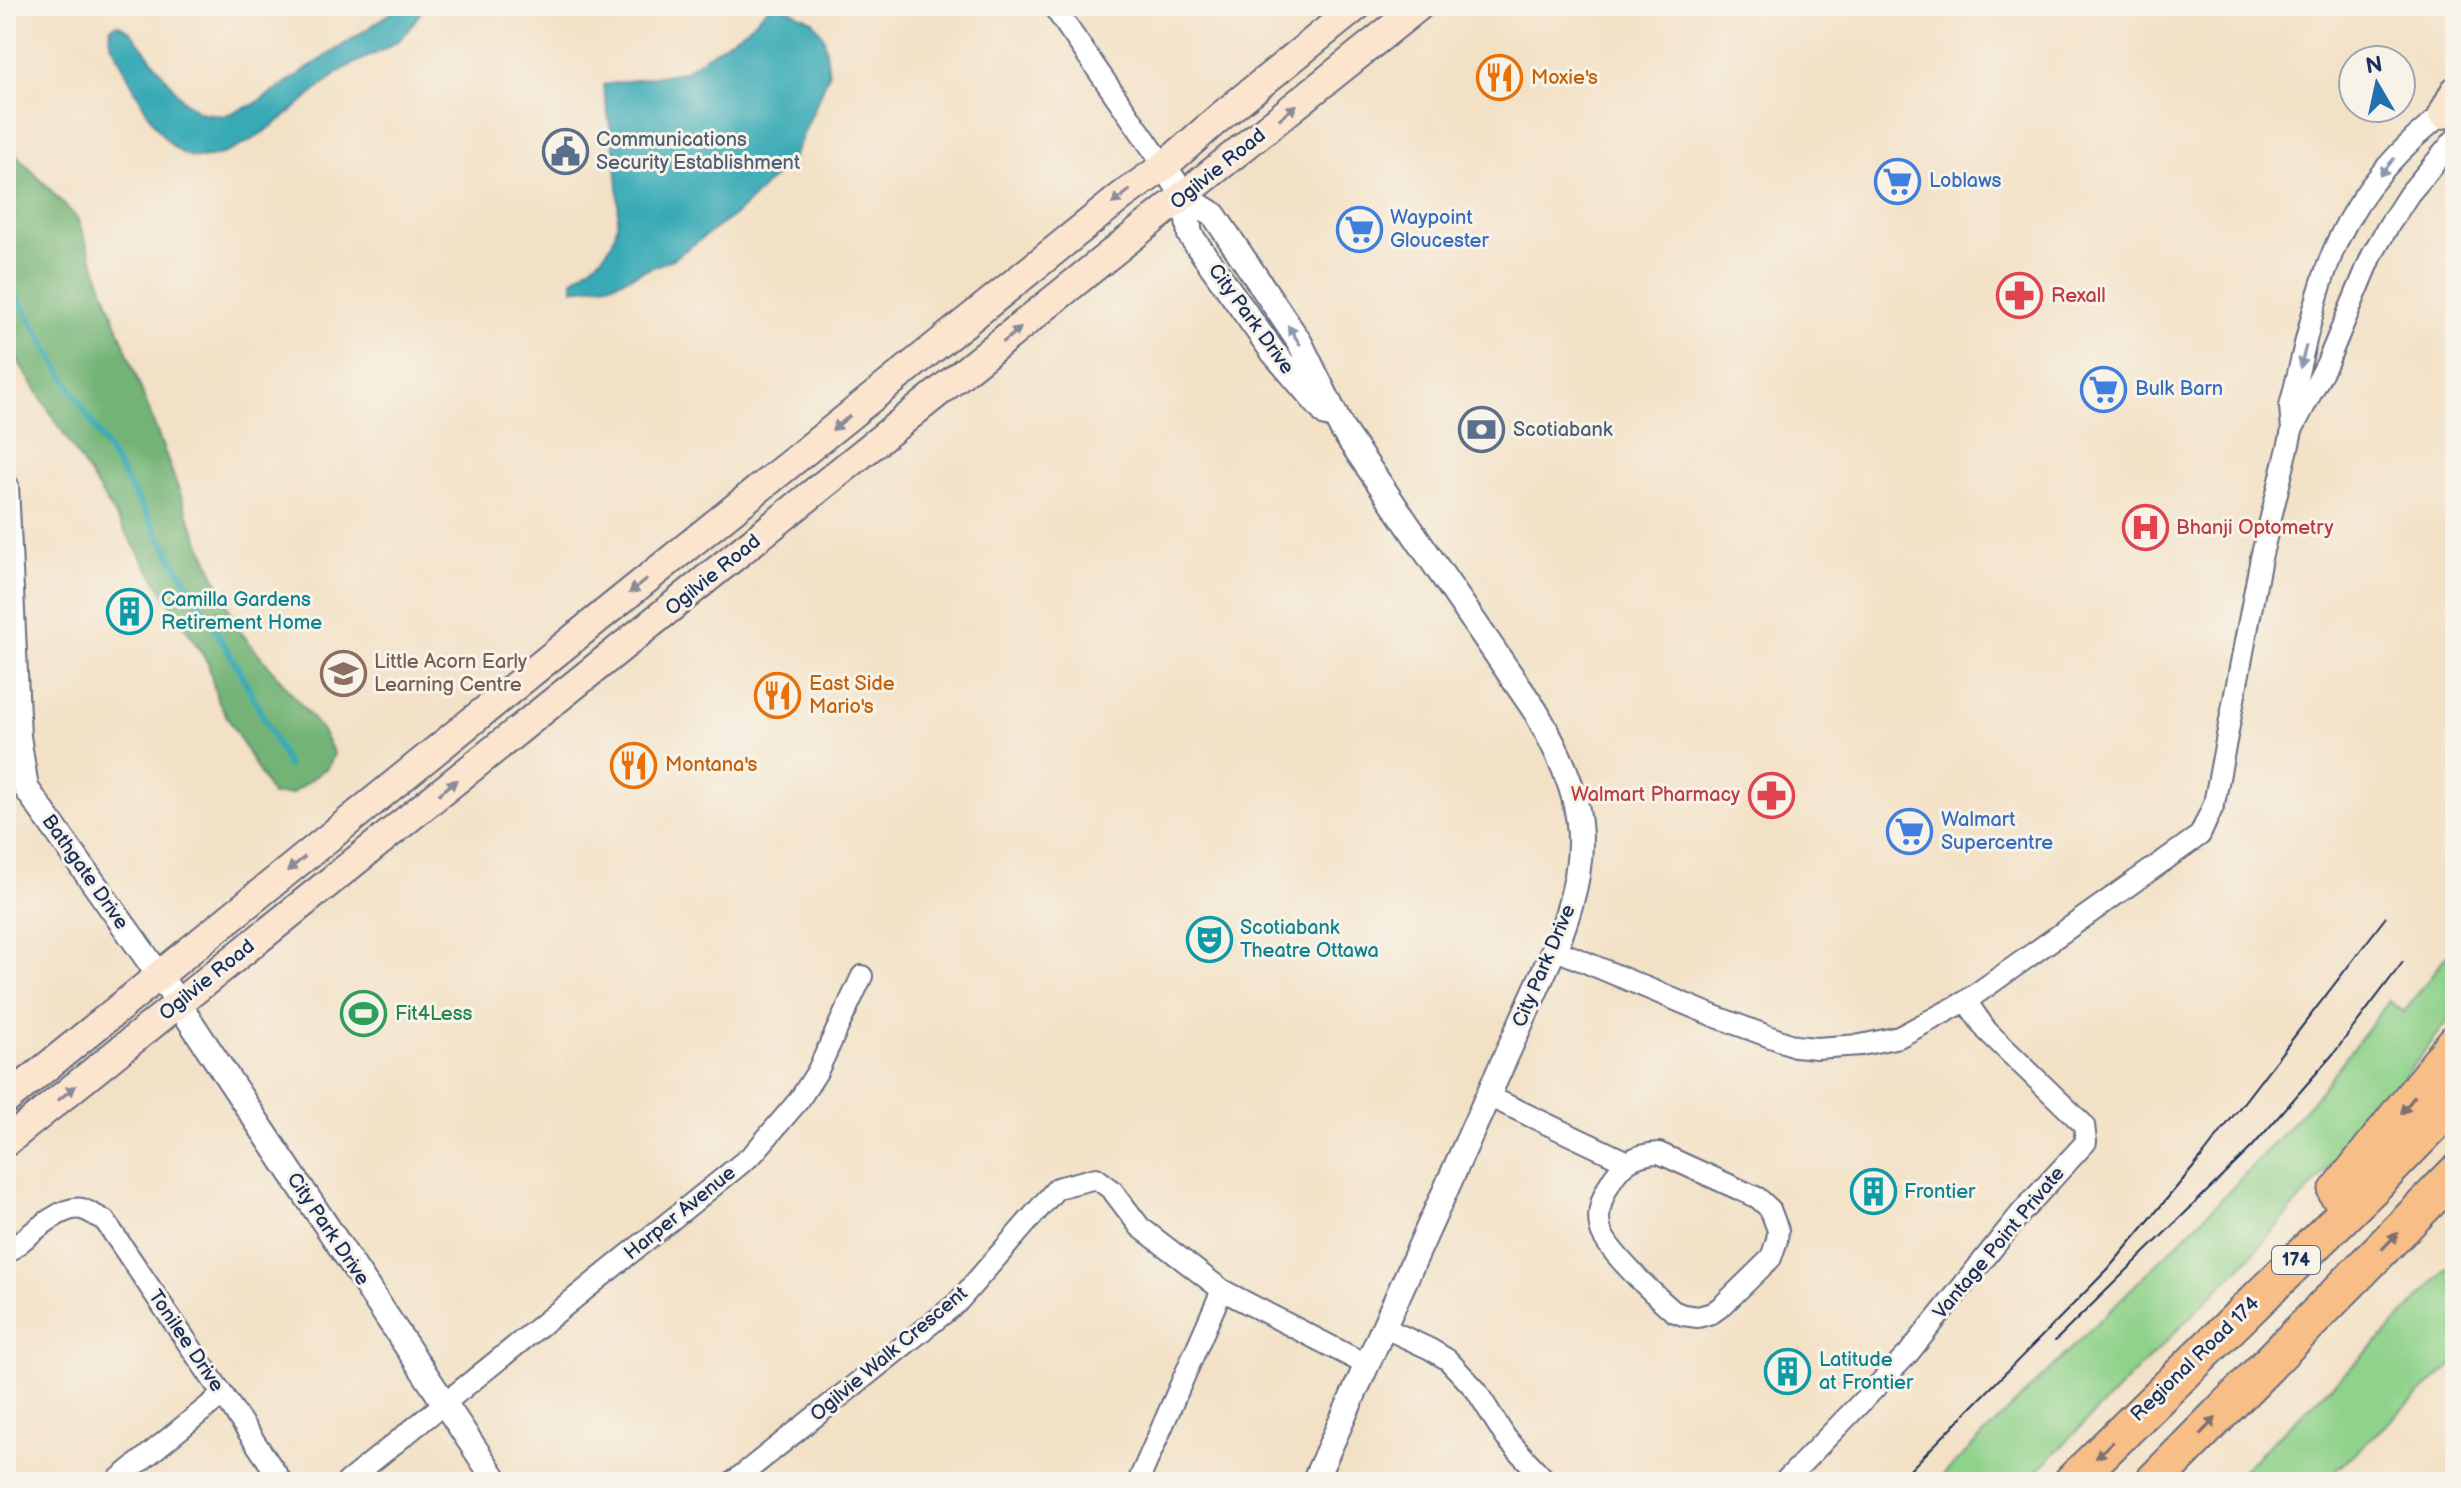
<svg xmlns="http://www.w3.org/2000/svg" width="2461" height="1488" font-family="'Balsamiq Sans',sans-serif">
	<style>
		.green { fill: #8fd28a; stroke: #558074; stroke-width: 2 }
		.forest { fill: #73b476; stroke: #47726a; stroke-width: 2 }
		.water { fill: #39aab6; stroke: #2a6c8a; stroke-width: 2 }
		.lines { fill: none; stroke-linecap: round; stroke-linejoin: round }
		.stream { stroke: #39aab6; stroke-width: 6 }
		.minor-casing { stroke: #676d82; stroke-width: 24 }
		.tertiary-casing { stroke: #676d82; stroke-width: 28 }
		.secondary-casing { stroke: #676d82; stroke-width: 32 }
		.motorway-casing { stroke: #676d82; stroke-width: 40 }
		.minor { stroke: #fff; stroke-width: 20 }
		.tertiary { stroke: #fff; stroke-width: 24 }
		.secondary { stroke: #fce5cf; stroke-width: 28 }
		.motorway { stroke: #f7be87; stroke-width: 36 }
		.tram { stroke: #1b2f5e; stroke-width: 2 }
		.oneway { fill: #8c8a96 }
		.oneway2 { fill: #8d97ae }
		.oneway3 { fill: #7e6f70 }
		.labels { text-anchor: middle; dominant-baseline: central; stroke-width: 6; stroke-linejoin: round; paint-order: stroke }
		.shield { fill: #f7f3e8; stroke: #5d6a87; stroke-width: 2 }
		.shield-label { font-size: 18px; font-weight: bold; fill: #1b2f5e }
		.food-label { font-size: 20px; fill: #c56008; stroke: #f7f3e8; text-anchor: start }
		.service-label { font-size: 20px; fill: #4e5e75; stroke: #f7f3e8; text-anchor: start }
		.street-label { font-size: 20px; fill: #1b2f5e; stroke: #f7f3e8 }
		.shop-label { font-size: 20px; fill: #366cbe; stroke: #f7f3e8; text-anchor: start }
		.health-label { font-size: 20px; fill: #be3a42; stroke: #f7f3e8; text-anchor: start }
		.culture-label { font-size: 20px; fill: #0d838f; stroke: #f7f3e8; text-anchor: start }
		.education-label { font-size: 20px; fill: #785e54; stroke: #f7f3e8; text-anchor: start }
		.leisure-label { font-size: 20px; fill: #27864d; stroke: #f7f3e8; text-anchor: start }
	</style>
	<rect width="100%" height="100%" fill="#f7f3e8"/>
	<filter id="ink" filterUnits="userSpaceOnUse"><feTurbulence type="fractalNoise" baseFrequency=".0125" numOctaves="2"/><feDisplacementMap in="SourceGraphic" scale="16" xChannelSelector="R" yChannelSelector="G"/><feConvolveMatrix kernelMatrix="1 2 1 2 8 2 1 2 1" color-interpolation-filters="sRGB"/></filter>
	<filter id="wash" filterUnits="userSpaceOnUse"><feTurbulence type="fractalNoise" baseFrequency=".006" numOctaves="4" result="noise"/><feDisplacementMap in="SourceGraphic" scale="32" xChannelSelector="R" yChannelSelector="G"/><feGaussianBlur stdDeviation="1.8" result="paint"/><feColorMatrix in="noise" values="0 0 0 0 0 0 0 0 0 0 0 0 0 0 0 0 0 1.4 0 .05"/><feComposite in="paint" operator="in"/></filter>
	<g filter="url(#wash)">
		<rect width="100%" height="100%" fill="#f3e1c6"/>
		<path class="green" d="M 2455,944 L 2455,1012 L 2370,1121 L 2246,1261 L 2026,1482 L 1936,1482 L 2218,1203 L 2310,1104 L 2389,1001 L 2404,1012 Z
			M 2455,1260 L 2455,1362 L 2323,1482 L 2230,1482 L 2385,1335 Z"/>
		<path class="forest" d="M 6,144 L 77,218 L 190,520 L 238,629 L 321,729 L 334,753 L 329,766 L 291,794 L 272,795 L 217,699 L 208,663 L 6,342 Z"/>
		<path class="water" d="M 419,6 L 421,12 C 415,20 410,29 403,36 C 387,52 358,59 339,72 C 305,97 223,182 179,151 C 153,134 127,72 111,43 L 110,28 L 117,24 L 130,31 L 183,100 L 199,112 L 223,116 L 253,105 L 394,11 Z
			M 781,6 L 813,21 L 824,37 L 829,74 L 792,160 L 736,214 L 674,258 L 615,283 L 573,289 L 573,280 C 585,270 603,259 610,246 C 630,213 609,123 603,85 L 683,72 L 748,28 L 768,8 Z"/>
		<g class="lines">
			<path class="stream" d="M 6,279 L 241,673 L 288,766"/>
		</g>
	</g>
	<g filter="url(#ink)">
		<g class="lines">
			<defs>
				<path id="minor" d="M 1053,6 L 1164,166
					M 2292,430 L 2327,363 L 2373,253 L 2389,225 L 2409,194 L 2455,139
					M 1554,949 L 1714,1016 L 1795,1046 L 1816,1048 L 1861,1045 L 1899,1037 L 1966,1001 L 2200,835 L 2214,804 L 2261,558 L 2289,444 L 2292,430 L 2290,406 C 2304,352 2315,290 2338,240 C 2363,186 2405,142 2453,106
					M 1488,1096 L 1625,1161
					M 1659,1153 L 1758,1198 L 1770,1209 L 1778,1230 L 1777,1240 L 1771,1258 L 1723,1305 L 1712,1313 L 1698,1317 L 1683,1315 L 1673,1311 C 1655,1295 1608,1252 1601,1231 C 1596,1215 1602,1197 1610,1183 C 1622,1162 1635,1154 1659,1153 Z
					M 6,1254 C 23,1241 60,1204 82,1209 C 89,1211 98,1217 105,1221 L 282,1482
					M 1383,1327 L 1430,1349 L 1448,1360 L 1476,1390 L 1506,1438 L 1547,1482
					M 115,1482 L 222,1395
					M 347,1482 L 753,1154 L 799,1100 L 817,1072 L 862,976
					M 733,1482 L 957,1303 L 1057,1188 L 1096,1178 L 1112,1190 L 1140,1227 L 1222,1290 L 1367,1365
					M 1138,1482 L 1222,1290
					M 1784,1482 L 1908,1354 L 2021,1213 L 2086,1142 L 2084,1125 L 1987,1031 L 1966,1001"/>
				<path id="tertiary" d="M 1164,166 L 1185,197 L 1214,215 L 1300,343 L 1342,429 L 1536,712 C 1584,798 1594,842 1560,936 L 1314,1482
					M 1185,197 L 1190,235 L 1273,352 L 1326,414
					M 6,486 L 18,736 L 26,788 L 164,982 L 497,1482"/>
				<path id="secondary" d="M 2443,114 L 2455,91
					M 6,1100 L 606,612 L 1122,196 L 1164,166 L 1220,117 L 1357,6
					M 6,1142 L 1419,6"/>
				<path id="motorway" d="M 2337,1193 L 2455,1043
					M 2072,1482 L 2371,1188 L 2455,1101
					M 2153,1482 L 2455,1174"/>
			</defs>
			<use href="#minor" class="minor-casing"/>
			<use href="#tertiary" class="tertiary-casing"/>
			<use href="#secondary" class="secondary-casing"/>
			<use href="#motorway" class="motorway-casing"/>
			<use href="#minor" class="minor"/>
			<use href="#tertiary" class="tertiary"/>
			<use href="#secondary" class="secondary"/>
			<use href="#motorway" class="motorway"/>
			<path class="tram" d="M 2055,1341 L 2252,1147 L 2334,1053 L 2403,962
				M 1898,1482 L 2108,1269 L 2201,1158 L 2386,917"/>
		</g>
		<defs><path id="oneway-solid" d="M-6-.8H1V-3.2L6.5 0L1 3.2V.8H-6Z" transform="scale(2)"/></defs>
		<g class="oneway">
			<use href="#oneway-solid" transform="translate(1288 112) rotate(-39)"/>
			<use href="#oneway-solid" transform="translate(1121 197) rotate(142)"/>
			<use href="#oneway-solid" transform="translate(1012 335) rotate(-39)"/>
			<use href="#oneway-solid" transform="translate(841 423) rotate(141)"/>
			<use href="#oneway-solid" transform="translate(638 586) rotate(141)"/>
			<use href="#oneway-solid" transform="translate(448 787) rotate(-39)"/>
			<use href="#oneway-solid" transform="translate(296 864) rotate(141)"/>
			<use href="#oneway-solid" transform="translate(67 1093) rotate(-39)"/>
		</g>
		<g class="oneway2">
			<use href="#oneway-solid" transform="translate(2387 167) rotate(130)"/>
			<use href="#oneway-solid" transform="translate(1294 335) rotate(-123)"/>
			<use href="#oneway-solid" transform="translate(2303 357) rotate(105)"/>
		</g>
		<g class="oneway3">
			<use href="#oneway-solid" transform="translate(2408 1105) rotate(128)"/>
			<use href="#oneway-solid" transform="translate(2390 1241) rotate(-46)"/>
			<use href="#oneway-solid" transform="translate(2208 1426) rotate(-46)"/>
			<use href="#oneway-solid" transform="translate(2104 1450) rotate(135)"/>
		</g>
	</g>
	<defs>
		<symbol id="restaurant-ring" viewBox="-11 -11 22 22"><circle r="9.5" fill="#f7f3e8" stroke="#e8710a" stroke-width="1.5"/><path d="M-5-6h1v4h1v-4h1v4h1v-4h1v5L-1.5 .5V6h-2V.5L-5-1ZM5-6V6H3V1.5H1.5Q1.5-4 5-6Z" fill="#e8710a"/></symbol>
		<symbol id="civic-ring" viewBox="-11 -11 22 22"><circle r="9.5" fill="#f7f3e8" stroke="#5c6f8a" stroke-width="1.5"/><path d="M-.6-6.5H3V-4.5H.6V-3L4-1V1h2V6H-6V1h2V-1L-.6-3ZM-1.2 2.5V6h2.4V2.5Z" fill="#5c6f8a"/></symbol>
		<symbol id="supermarket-ring" viewBox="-11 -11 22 22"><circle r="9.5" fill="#f7f3e8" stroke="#3f7fe0" stroke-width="1.5"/><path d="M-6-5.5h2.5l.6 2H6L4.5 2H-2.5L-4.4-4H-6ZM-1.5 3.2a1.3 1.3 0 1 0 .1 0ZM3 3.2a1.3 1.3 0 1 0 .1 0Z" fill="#3f7fe0"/></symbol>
		<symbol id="pharmacy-ring" viewBox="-11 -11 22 22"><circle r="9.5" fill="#f7f3e8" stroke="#e0444e" stroke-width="1.5"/><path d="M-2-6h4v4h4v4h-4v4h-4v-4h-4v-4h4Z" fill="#e0444e"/></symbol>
		<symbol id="bank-ring" viewBox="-11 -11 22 22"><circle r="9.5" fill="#f7f3e8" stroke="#5c6f8a" stroke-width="1.5"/><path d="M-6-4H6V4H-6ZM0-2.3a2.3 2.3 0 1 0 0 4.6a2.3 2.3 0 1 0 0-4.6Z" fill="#5c6f8a"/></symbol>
		<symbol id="hospital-ring" viewBox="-11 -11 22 22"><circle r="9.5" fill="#f7f3e8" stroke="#e0444e" stroke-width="1.5"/><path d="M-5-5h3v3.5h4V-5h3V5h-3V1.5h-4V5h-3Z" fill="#e0444e"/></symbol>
		<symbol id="building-ring" viewBox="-11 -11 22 22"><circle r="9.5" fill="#f7f3e8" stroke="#0f9aa8" stroke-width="1.5"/><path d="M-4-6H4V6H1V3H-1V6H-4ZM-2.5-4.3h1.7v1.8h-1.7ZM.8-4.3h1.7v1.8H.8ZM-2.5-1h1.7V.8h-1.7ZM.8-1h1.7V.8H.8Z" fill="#0f9aa8"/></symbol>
		<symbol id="school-ring" viewBox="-11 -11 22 22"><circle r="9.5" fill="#f7f3e8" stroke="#8d6e63" stroke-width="1.5"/><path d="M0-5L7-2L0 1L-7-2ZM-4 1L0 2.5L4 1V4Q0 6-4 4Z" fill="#8d6e63"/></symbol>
		<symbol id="theatre-ring" viewBox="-11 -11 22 22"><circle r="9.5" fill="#f7f3e8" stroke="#0f9aa8" stroke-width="1.5"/><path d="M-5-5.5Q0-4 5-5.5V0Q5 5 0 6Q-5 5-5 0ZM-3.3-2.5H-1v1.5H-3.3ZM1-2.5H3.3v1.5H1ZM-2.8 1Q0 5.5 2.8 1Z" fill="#0f9aa8"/></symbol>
		<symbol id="stadium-ring" viewBox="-11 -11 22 22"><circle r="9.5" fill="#f7f3e8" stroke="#2e9e5b" stroke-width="1.5"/><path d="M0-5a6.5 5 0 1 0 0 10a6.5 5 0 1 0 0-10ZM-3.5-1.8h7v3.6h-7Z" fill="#2e9e5b"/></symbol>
	</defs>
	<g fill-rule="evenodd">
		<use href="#restaurant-ring" x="1474" y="52" width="51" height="51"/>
		<use href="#civic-ring" x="540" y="126" width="51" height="51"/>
		<use href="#supermarket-ring" x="1872" y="156" width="51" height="51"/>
		<use href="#supermarket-ring" x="1334" y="204" width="51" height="51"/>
		<use href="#pharmacy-ring" x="1994" y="270" width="51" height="51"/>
		<use href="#supermarket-ring" x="2078" y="364" width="51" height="51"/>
		<use href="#bank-ring" x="1456" y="404" width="51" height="51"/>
		<use href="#hospital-ring" x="2120" y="502" width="51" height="51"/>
		<use href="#building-ring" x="104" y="586" width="51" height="51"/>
		<use href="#school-ring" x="318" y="648" width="51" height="51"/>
		<use href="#restaurant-ring" x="752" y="670" width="51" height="51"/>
		<use href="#restaurant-ring" x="608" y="740" width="51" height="51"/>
		<use href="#pharmacy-ring" x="1746" y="770" width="51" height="51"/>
		<use href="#supermarket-ring" x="1884" y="806" width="51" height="51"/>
		<use href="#theatre-ring" x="1184" y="914" width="51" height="51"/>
		<use href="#stadium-ring" x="338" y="988" width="51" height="51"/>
		<use href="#building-ring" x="1848" y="1166" width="51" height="51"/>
		<use href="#building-ring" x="1762" y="1346" width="51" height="51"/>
	</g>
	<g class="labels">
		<rect class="shield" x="2272" y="1246" width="48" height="28" rx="6"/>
		<g class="shield-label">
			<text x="2296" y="1260">174</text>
		</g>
		<g class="food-label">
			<text x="1531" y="78">Moxie's</text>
			<text x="809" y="684">East Side<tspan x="809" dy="23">Mario's</tspan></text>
			<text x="665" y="765">Montana's</text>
		</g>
		<g class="service-label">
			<text x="596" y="140">Communications<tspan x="596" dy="23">Security Establishment</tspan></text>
			<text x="1513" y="430">Scotiabank</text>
		</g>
		<g class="street-label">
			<text transform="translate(1218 169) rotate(-39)">Ogilvie Road</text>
			<text transform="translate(1251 319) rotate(54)">City Park Drive</text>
			<text transform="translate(713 575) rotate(-39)">Ogilvie Road</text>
			<text transform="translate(85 872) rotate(55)">Bathgate Drive</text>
			<text transform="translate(1544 966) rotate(-67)">City Park Drive</text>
			<text transform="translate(207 980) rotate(-39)">Ogilvie Road</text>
			<text transform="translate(680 1213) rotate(-39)">Harper Avenue</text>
			<text transform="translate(328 1229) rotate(56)">City Park Drive</text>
			<text transform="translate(1999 1243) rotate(-50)">Vantage Point Private</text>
			<text transform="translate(186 1341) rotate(56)">Tonilee Drive</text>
			<text transform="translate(889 1354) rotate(-40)">Ogilvie Walk Crescent</text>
			<text transform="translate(2195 1359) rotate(-44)">Regional Road 174</text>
		</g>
		<g class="shop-label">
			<text x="1929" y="181">Loblaws</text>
			<text x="1390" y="218">Waypoint<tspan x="1390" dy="23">Gloucester</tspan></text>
			<text x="2135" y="389">Bulk Barn</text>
			<text x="1941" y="820">Walmart<tspan x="1941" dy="23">Supercentre</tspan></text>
		</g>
		<g class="health-label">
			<text x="2051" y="296">Rexall</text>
			<text x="2176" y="528">Bhanji Optometry</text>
			<text x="1740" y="795" text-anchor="end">Walmart Pharmacy</text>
		</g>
		<g class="culture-label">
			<text x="161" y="600">Camilla Gardens<tspan x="161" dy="23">Retirement Home</tspan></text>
			<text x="1240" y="928">Scotiabank<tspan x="1240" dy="23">Theatre Ottawa</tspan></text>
			<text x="1904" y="1192">Frontier</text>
			<text x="1819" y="1360">Latitude<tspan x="1819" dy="23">at Frontier</tspan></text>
		</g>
		<g class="education-label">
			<text x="374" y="662">Little Acorn Early<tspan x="374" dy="23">Learning Centre</tspan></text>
		</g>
		<g class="leisure-label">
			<text x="395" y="1014">Fit4Less</text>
		</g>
	</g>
	<rect width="2461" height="1488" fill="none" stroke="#f7f3e8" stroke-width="32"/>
	<g transform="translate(2377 84) rotate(351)"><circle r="38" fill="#f7f3e8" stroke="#9fa5b1" stroke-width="2"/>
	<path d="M0-6L14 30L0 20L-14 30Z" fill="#1f6fb2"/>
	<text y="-12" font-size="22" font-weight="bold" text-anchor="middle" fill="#1b2f5e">N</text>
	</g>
</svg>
